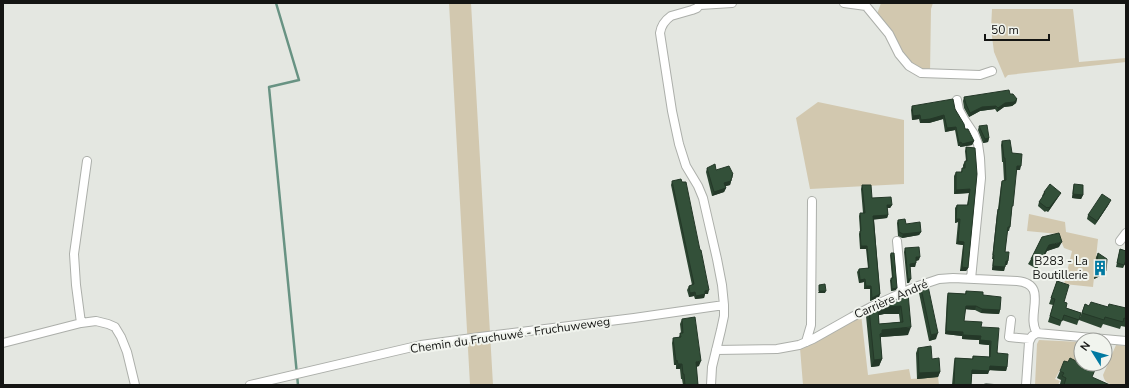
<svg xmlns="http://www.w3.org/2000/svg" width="1129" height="388" font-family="'Nunito Sans',sans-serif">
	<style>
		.green { fill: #d2c8af }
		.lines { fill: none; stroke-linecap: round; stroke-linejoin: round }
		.stream { stroke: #689383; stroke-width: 2.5 }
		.minor-casing { stroke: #acafaa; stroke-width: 10 }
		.minor { stroke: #fff; stroke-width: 8 }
		.wall { fill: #2c4531; fill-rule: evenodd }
		.shaded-wall { fill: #243828 }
		.building { fill: #335039; stroke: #243828; fill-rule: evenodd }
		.labels { text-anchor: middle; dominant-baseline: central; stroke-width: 4; stroke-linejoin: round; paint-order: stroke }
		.poi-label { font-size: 12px; fill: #141513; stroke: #f1f4ee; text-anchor: end }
		.street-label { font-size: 12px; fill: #141513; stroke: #f1f4ee }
	</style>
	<rect width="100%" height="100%" fill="#e4e7e1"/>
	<path class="green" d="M 449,3 L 471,3 L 493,385 L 470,385 Z
		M 881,3 L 933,3 L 931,9 L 930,74 L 909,66 L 876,17 Z
		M 992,9 L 1073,9 L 1079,62 L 1126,58 L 1126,62 L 1008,75 L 1005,78 L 994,52 L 991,29 Z
		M 818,102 L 904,120 L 904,184 L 810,189 L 796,118 Z
		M 1029,214 L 1065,222 L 1066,232 L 1098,239 L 1093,287 L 1064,284 L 1072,251 L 1064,248 L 1058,234 L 1027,231 Z
		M 861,314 L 868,375 L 909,369 L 911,379 L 938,377 L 939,385 L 803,385 L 800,348 Z
		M 1039,340 L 1081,342 L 1081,364 L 1065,367 L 1062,366 L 1055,379 L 1060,381 L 1058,385 L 1035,385 L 1037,344 Z
		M 1116,345 L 1126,346 L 1126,385 C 1117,385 1105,387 1103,375 Z"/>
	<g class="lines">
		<path class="stream" d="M 276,3 L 299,80 L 269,87 L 298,385"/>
		<defs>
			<path id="minor" d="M 701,3 L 697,8 L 692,10 L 671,16 C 664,21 661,26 660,33 L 672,111 L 679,144 L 686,166 L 698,186 L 703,198 L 717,259 L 722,285 L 724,305 L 724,316 L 721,330 L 712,367 L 711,385
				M 844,3 L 866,6 L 889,34 L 899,54 L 909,66 L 921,73 L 980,75 L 992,71
				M 700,5 L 732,3
				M 957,100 L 959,110 L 964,119 L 974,134 L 978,144 L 980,158 L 981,178 L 971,279
				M 897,241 L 902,293
				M 1120,241 L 1126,233
				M 1011,320 L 1009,337 L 1030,339
				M 81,323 L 76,285 L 74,254 L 87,161
				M 806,342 L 811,325 L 812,201
				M 3,343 L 81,323 L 96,321 L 108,324 L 115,327 L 121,337 L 127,352 L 135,385
				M 716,350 L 777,349 L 799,345 L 813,339 L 852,317 L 871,307 L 915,287 L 939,279 L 953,278 L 1017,281 C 1050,284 1025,315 1037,333 L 1126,341
				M 250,385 L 421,345 L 480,337 L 634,318 L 724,305
				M 1026,385 L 1029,342 L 1032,336 L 1037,333"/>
		</defs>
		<use href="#minor" class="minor-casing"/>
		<use href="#minor" class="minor"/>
	</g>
	<path class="wall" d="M 1010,94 L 1017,99 L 1016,103 L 1012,106 L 1004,107 L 997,112 L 995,109 L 980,111 L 969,117 L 964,108 L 963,101 L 964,97 Z
		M 912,106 L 955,109 L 965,129 L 974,141 L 972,145 L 960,147 L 960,146 L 958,146 L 955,130 L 945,132 L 943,119 L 929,123 L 920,123 L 919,119 L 912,120 L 911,110 Z
		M 979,126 L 989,138 L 988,142 L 983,143 L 978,130 Z
		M 1002,141 L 1012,153 L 1020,170 L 1016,170 L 1010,227 L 1009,231 L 1007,231 L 1005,252 L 1008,261 L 1007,265 L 1005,265 L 1004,271 L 992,270 L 993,259 L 992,259 L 997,213 L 998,209 L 1001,185 L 1002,181 L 1004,181 L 1003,162 L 1002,162 L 1001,145 Z
		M 966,147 L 975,148 L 968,268 L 966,271 L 960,271 L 963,245 L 956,244 L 958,222 L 955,223 L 955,208 L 957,205 L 967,205 L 969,193 L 954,194 L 954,176 L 956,172 L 961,172 L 962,168 L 963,168 L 963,165 L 965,161 L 966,161 L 965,151 Z
		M 707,168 L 733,174 L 730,185 L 725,186 L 726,188 L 724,192 L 712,196 L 706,172 Z
		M 672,181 L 708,294 L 705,294 L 704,298 L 695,299 L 694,296 L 689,297 L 687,290 L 689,286 L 692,285 L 671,185 Z
		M 1074,184 L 1083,195 L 1081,199 L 1072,198 L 1073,188 Z
		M 862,185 L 872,198 L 892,205 L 890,208 L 887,208 L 888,215 L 887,218 L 874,219 L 880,294 L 879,297 L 870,301 L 870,289 L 864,289 L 864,282 L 859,283 L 857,272 L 859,269 L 868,268 L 866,249 L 860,249 L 859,234 L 860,231 L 859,216 L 860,213 L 863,213 L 861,189 Z
		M 1044,192 L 1059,196 L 1048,212 L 1046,211 L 1045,212 L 1038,206 L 1039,202 L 1043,197 L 1042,196 Z
		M 1109,204 L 1095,225 L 1087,219 L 1088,215 Z
		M 898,220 L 921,232 L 919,235 L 902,238 L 898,236 L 897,223 Z
		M 1042,237 L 1059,247 L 1047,251 L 1037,269 L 1028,264 L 1031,259 Z
		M 905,248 L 919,260 L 916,261 L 915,267 L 910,267 L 909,283 L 907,283 L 904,252 Z
		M 1120,249 L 1126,251 L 1126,264 L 1125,264 L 1123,268 L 1116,267 Z
		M 891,253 L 896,290 L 891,291 L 890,280 L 892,278 L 890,255 Z
		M 1098,253 L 1104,274 L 1094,279 L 1096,257 Z
		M 1057,281 L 1066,308 L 1081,313 L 1077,325 L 1062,320 L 1060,326 L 1048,322 L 1053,305 L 1049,304 Z
		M 921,288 L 936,339 L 929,341 L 919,293 Z
		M 966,291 L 983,295 L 1000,310 L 999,314 L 981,313 L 975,310 L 965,309 L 964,321 L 981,327 L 1007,367 L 1006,371 L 989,370 L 988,374 L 972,374 L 971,385 L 952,385 L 954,362 L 955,358 L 972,359 L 973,356 L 989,357 L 989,345 L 979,344 L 979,340 L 962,339 L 962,336 L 945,334 L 947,297 L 948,293 L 965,294 Z
		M 899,294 L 908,335 L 881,337 L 880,339 L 882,359 L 879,366 L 871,367 L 866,316 L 869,309 L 897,300 ZM 884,314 L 899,314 L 900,322 L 879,324 L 879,315 Z
		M 1085,304 L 1089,306 L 1126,308 L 1126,327 L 1121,326 L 1120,329 L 1103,324 L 1101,328 L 1079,320 Z
		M 682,319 L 699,366 L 696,367 L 698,385 L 683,385 L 682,379 L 681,379 L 680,369 L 676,369 L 676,365 L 674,365 L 672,343 L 673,338 L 679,337 L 680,333 L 681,333 L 680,324 Z
		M 918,348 L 932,359 L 940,372 L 938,377 L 917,379 L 916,353 Z
		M 1060,371 L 1092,378 L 1110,385 L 1063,385 L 1060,384 L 1061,380 L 1057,378 Z"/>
	<path class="shaded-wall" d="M 1017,99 L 1016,103 L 1012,106 L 1004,107 L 997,112 L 998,108 L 1005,103 Z
		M 996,106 L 995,109 L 980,111 L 969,117 L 970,113 L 982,107 Z
		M 920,115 L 919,119 L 912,120 L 913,116 Z
		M 944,115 L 943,119 L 929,123 L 920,123 L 921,120 Z
		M 956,127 L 955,130 L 945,132 L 947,128 Z
		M 989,138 L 988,142 L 983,143 L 985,139 Z
		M 974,141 L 972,145 L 960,147 L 962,144 Z
		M 961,142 L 960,146 L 958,146 L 959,143 Z
		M 1017,166 L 1021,166 L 1020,170 L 1015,170 Z
		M 733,174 L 730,185 L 723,187 L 724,183 Z
		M 726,188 L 724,192 L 712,196 L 714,192 Z
		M 970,189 L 969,193 L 954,194 L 956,190 Z
		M 1061,193 L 1059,196 L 1048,212 L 1049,208 Z
		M 1073,194 L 1083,195 L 1081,199 L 1072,198 Z
		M 1111,200 L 1109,204 L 1095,225 L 1097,221 Z
		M 887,205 L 892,205 L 890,208 L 886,208 Z
		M 888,215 L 887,218 L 872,220 L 873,216 Z
		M 956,219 L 960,219 L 958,222 L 955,223 Z
		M 921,232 L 919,235 L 902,238 L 903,234 Z
		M 958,241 L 964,242 L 963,245 L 956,244 Z
		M 1062,242 L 1059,247 L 1047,251 L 1037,269 L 1039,264 L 1049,245 Z
		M 861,246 L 867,246 L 866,249 L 860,249 Z
		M 916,257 L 920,257 L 919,260 L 915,261 Z
		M 1006,261 L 1008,261 L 1007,265 L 1004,265 Z
		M 916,263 L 915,267 L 908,267 L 910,264 Z
		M 993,266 L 1005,267 L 1004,271 L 992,270 Z
		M 962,267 L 968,268 L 966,271 L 960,271 Z
		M 1106,271 L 1104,274 L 1094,279 L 1096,275 Z
		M 865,279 L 864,282 L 859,283 L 860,280 Z
		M 908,279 L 911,279 L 909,283 L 907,283 Z
		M 866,286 L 871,286 L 870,289 L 864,289 Z
		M 897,288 L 896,290 L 891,291 L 892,289 Z
		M 709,290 L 708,294 L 705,294 L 704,298 L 695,299 L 696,296 L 705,291 Z
		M 819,291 L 826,291 L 825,293 L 818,293 Z
		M 695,292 L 694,296 L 689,297 L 690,293 Z
		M 880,294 L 879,297 L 870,301 L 872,298 Z
		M 901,306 L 899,314 L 884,314 L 875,316 L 878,309 L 886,307 Z
		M 966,306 L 976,306 L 975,310 L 964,309 Z
		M 982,309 L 1000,310 L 999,314 L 981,313 Z
		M 911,327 L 908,335 L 881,337 L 880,341 L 877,341 L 882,330 Z
		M 946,331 L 963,332 L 962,336 L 945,334 Z
		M 938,333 L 936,339 L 929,341 L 931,335 Z
		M 963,335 L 981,336 L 979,340 L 962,339 Z
		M 980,340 L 991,341 L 989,345 L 979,344 Z
		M 882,359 L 879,366 L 871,367 L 874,360 Z
		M 677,360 L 676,365 L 674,365 L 676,361 Z
		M 701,361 L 699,366 L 694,367 L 696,362 Z
		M 678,364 L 682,364 L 680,369 L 676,369 Z
		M 990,366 L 1007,367 L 1006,371 L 988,370 Z
		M 972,370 L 989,371 L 988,374 L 971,374 Z
		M 940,372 L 938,377 L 917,379 L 919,373 Z"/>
	<path class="building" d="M 1009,90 L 1010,94 L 1013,94 L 1017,99 L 1014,102 L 1005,103 L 998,108 L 996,106 L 982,107 L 970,113 L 966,104 L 964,97 Z
		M 953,99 L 955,109 L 964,124 L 965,129 L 968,129 L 974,141 L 962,144 L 961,142 L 959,143 L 956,127 L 947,128 L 944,115 L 930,119 L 921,120 L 920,115 L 913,116 L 912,106 Z
		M 987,125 L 989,138 L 985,139 L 979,126 Z
		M 1010,140 L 1012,153 L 1022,154 L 1021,166 L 1017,166 L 1013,206 L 1012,206 L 1010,227 L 1008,227 L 1005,252 L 1009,252 L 1008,261 L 1006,261 L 1005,267 L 993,266 L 994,255 L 993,255 L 998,209 L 999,210 L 1002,181 L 1006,180 L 1005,158 L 1004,158 L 1002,141 Z
		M 966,147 L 975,148 L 977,174 L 968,268 L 962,267 L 964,242 L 958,241 L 960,219 L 956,219 L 957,205 L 968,205 L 970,189 L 956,190 L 956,172 L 962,172 L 962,168 L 965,168 L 965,161 L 967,161 Z
		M 715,164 L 716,170 L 729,166 L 733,174 L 732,175 L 732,178 L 731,179 L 731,181 L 724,183 L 726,188 L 714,192 L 707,168 Z
		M 681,179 L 682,182 L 686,182 L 700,250 L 701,250 L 709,290 L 705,291 L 705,294 L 696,296 L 695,292 L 690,293 L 689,286 L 694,284 L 672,181 Z
		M 1050,184 L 1061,193 L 1049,208 L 1048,207 L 1047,208 L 1039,202 L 1045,193 L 1044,192 Z
		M 1074,184 L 1083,185 L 1083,195 L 1073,194 Z
		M 862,185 L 871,185 L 872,198 L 891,197 L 892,205 L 887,205 L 888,215 L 873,216 L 880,294 L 872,298 L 871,286 L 866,286 L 865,279 L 860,280 L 859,269 L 869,268 L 867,246 L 861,246 L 860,231 L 861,231 L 860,213 L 865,213 Z
		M 1102,194 L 1111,200 L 1097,221 L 1088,215 Z
		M 905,219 L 906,224 L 920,222 L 921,232 L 903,234 L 899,232 L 898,220 Z
		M 1059,233 L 1062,242 L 1049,245 L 1039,264 L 1031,259 L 1042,237 Z
		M 919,247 L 920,257 L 916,257 L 916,263 L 910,264 L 911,279 L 908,279 L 905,248 Z
		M 1120,249 L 1126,251 L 1126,260 L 1124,265 L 1117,263 Z
		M 891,253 L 894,253 L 897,288 L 892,289 L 891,278 L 893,278 Z
		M 1098,253 L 1107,259 L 1106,271 L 1096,275 Z
		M 1057,281 L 1069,285 L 1064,302 L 1067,303 L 1066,308 L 1081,313 L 1079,320 L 1064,315 L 1062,321 L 1050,316 L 1055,299 L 1051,298 Z
		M 825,284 L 826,291 L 819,291 L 819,285 Z
		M 928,286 L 938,333 L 931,335 L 921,288 Z
		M 966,291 L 983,292 L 983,295 L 1001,297 L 1000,310 L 982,309 L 976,306 L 966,306 L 964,321 L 982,322 L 981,327 L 999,328 L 997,353 L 1008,354 L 1007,367 L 990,366 L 989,371 L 972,370 L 971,385 L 954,385 L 955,358 L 973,359 L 973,356 L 990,357 L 991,341 L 980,340 L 981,336 L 963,335 L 963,332 L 946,331 L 948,293 L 966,294 Z
		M 908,293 L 911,327 L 882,330 L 882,333 L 880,334 L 882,359 L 874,360 L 869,309 L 884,301 L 899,299 L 899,294 ZM 901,306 L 903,322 L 879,324 L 878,309 L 886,307 Z
		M 1091,302 L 1108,307 L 1109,304 L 1126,308 L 1126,319 L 1124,318 L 1123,322 L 1105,317 L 1104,320 L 1082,313 L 1085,304 L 1089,306 Z
		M 695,317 L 701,361 L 696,362 L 698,385 L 685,385 L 684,374 L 683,374 L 682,364 L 678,364 L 677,360 L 676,361 L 673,338 L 681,337 L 680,333 L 683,333 L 682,319 Z
		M 931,346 L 932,359 L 939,358 L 940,372 L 919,373 L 918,348 Z
		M 1070,358 L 1078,362 L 1080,358 L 1081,358 L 1081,364 L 1095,364 L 1097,365 L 1092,377 L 1110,385 L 1064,385 L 1066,378 L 1062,376 L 1064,373 L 1060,371 L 1064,361 L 1068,362 Z
		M 986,384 L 1002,385 L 981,385 Z"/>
	<defs>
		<symbol id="building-bare" viewBox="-9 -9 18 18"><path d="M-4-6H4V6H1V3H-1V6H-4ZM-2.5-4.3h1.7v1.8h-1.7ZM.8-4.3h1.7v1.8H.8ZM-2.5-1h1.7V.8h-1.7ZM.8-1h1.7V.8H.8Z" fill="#0079a1" stroke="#f1f4ee" stroke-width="2.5" paint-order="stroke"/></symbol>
	</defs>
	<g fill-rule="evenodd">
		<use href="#building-bare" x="1089" y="257" width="22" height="22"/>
	</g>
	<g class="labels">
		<g class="poi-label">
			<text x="1088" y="261">B283 - La<tspan x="1088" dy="14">Boutillerie</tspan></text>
		</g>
		<g class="street-label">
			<text transform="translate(891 299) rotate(-24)">Carrière André</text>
			<text transform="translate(510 335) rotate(-8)">Chemin du Fruchuwé - Fruchuweweg</text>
		</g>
	</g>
	<rect width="1129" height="388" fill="none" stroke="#141513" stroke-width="8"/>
	<g transform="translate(1093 352) rotate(307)"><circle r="19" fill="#f1f4ee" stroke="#999b96"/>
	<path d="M0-3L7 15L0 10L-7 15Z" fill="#0079a1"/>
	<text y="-6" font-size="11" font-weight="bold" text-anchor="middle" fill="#141513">N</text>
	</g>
	<path d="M985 34v6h64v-6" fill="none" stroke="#141513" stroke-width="2"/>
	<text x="991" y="34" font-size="12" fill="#141513" stroke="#f1f4ee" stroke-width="3" paint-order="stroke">50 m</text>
</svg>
